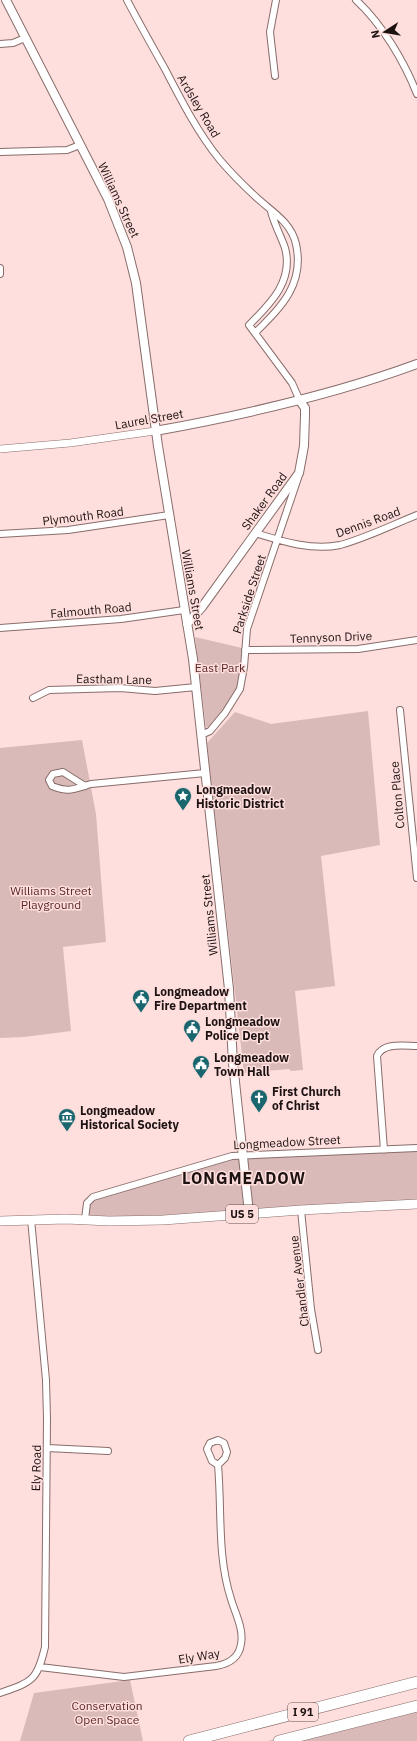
<svg xmlns="http://www.w3.org/2000/svg" width="417" height="1741" font-family="'IBM Plex Sans',sans-serif">
	<style>
		.green { fill: #d9bab8 }
		.lines { fill: none; stroke-linecap: round; stroke-linejoin: round }
		.minor-casing { stroke: #886d6b; stroke-width: 8 }
		.tertiary-casing { stroke: #886d6b; stroke-width: 8 }
		.secondary-casing { stroke: #886d6b; stroke-width: 10 }
		.primary-casing { stroke: #886d6b; stroke-width: 10 }
		.motorway-casing { stroke: #886d6b; stroke-width: 12 }
		.minor { stroke: #fff; stroke-width: 6 }
		.tertiary { stroke: #fff; stroke-width: 7 }
		.secondary { stroke: #fff; stroke-width: 8 }
		.primary { stroke: #fff; stroke-width: 9 }
		.motorway { stroke: #fff; stroke-width: 11 }
		.labels { text-anchor: middle; dominant-baseline: central; stroke-width: 3; stroke-linejoin: round; paint-order: stroke }
		.shield { fill: #fedfdd; stroke: #60504f; stroke-width: 1 }
		.shield-label { font-size: 11px; font-weight: bold; fill: #1d1212 }
		.street-label { font-size: 12px; fill: #1d1212; stroke: #fedfdd }
		.park-label { font-size: 12px; fill: #5b2726; stroke: #fedfdd }
		.poi-label { font-size: 12px; font-weight: bold; fill: #1d1212; stroke: #fedfdd; text-anchor: start }
		.district-label { font-size: 16px; font-weight: bold; letter-spacing: 1px; fill: #1d1212; stroke: #fedfdd }
	</style>
	<rect width="100%" height="100%" fill="#fedfdd"/>
	<path class="green" d="M 195,637 L 242,648 L 241,673 L 236,693 L 210,728 L 206,727 Z
		M 368,711 L 380,845 L 321,856 L 335,986 L 295,991 L 303,1070 L 291,1071 L 289,1069 L 244,1073 L 207,743 L 235,712 L 271,724 Z
		M 82,740 L 96,814 L 106,942 L 63,947 L 71,1031 L 24,1037 L 0,1038 L 0,748 Z
		M 417,1148 L 417,1204 L 85,1219 L 89,1199 L 219,1159 Z
		M 130,1680 L 143,1741 L 20,1741 L 34,1693 Z
		M 417,1702 L 417,1741 L 268,1741 Z"/>
	<g class="lines">
		<defs>
			<path id="minor" d="M 127,0 C 139,23 152,46 165,69 C 181,100 198,133 220,160 C 231,173 243,185 256,197 C 272,212 291,222 296,244 C 305,284 281,307 255,333
				M 356,0 C 382,24 404,61 417,94
				M 0,44 L 13,43 L 25,38
				M 275,76 L 270,32 L 276,0
				M 0,152 L 67,150 L 80,145
				M 271,211 C 274,224 281,236 285,248 C 294,281 270,304 249,325 L 292,383 L 300,401
				M 0,268 L 0,274
				M 255,533 C 281,541 312,551 340,545 C 366,538 392,525 417,515
				M 0,534 L 68,530 L 169,515
				M 0,628 L 121,619 L 184,610
				M 245,650 L 358,649 L 417,640
				M 33,698 L 49,690 L 120,688 L 155,691 L 196,687
				M 400,710 L 417,878
				M 201,735 L 210,731 L 225,713 L 240,689 L 244,667 L 247,629 L 299,475
				M 85,786 L 63,772 L 53,774 L 49,780 L 52,786 C 69,793 75,789 91,784 L 205,773
				M 384,1150 L 377,1056 C 383,1042 405,1046 417,1046
				M 301,1210 L 311,1309 L 318,1350
				M 85,1219 L 87,1203 L 93,1197 L 232,1156 L 417,1148
				M 47,1448 L 108,1451
				M 40,1667 L 124,1677 L 216,1666 C 228,1664 239,1658 241,1644 C 244,1629 235,1613 231,1599 C 217,1556 222,1510 218,1465 L 225,1458 L 227,1452 L 224,1443 L 218,1440 L 210,1443 L 207,1449 L 212,1461 L 218,1465
				M 0,1693 C 32,1682 37,1681 45,1647 L 47,1419 L 46,1380 L 31,1219"/>
			<path id="tertiary" d="M 0,449 L 70,443 L 155,431"/>
			<path id="secondary" d="M 6,0 L 108,199 L 127,247 L 136,283 L 158,446 L 193,659 L 229,989 L 233,1063 L 249,1213
				M 155,431 C 244,415 333,395 417,364
				M 187,624 L 202,607 L 299,473 L 304,446 L 305,415 L 305,408 L 300,401"/>
			<path id="primary" d="M 0,1221 L 66,1219 L 109,1221 L 163,1220 L 301,1210 L 417,1204"/>
			<path id="motorway" d="M 189,1741 L 417,1682
				M 279,1741 L 417,1706"/>
		</defs>
		<use href="#minor" class="minor-casing"/>
		<use href="#tertiary" class="tertiary-casing"/>
		<use href="#secondary" class="secondary-casing"/>
		<use href="#primary" class="primary-casing"/>
		<use href="#motorway" class="motorway-casing"/>
		<use href="#minor" class="minor"/>
		<use href="#tertiary" class="tertiary"/>
		<use href="#secondary" class="secondary"/>
		<use href="#primary" class="primary"/>
		<use href="#motorway" class="motorway"/>
	</g>
	<defs>
		<symbol id="sight-pin" viewBox="-11 -11 22 30"><path d="M0 17L-7.5 6A9.5 9.5 0 1 1 7.5 6Z" fill="#1a666f" stroke="#fedfdd"/><path d="M0-6L1.8-2.2L6-1.7L2.9 1.2L3.7 5.4L0 3.3L-3.7 5.4L-2.9 1.2L-6-1.7L-1.8-2.2Z" fill="#fff"/></symbol>
		<symbol id="civic-pin" viewBox="-11 -11 22 30"><path d="M0 17L-7.5 6A9.5 9.5 0 1 1 7.5 6Z" fill="#1a666f" stroke="#fedfdd"/><path d="M-.6-6.5H3V-4.5H.6V-3L4-1V1h2V6H-6V1h2V-1L-.6-3ZM-1.2 2.5V6h2.4V2.5Z" fill="#fff"/></symbol>
		<symbol id="church-pin" viewBox="-11 -11 22 30"><path d="M0 17L-7.5 6A9.5 9.5 0 1 1 7.5 6Z" fill="#1a666f" stroke="#fedfdd"/><path d="M-1.2-6h2.4v3.5h3.3v2.4h-3.3V6h-2.4V-.1h-3.3v-2.4h3.3Z" fill="#fff"/></symbol>
		<symbol id="museum-pin" viewBox="-11 -11 22 30"><path d="M0 17L-7.5 6A9.5 9.5 0 1 1 7.5 6Z" fill="#1a666f" stroke="#fedfdd"/><path d="M0-6L6-3V-2H-6V-3ZM-5-1h2V3h-2ZM-1-1h2V3h-2ZM3-1h2V3H3ZM-6 4H6V6H-6Z" fill="#fff"/></symbol>
	</defs>
	<g fill-rule="evenodd">
		<use href="#sight-pin" x="173" y="786" width="20" height="27"/>
		<use href="#civic-pin" x="131" y="988" width="20" height="27"/>
		<use href="#civic-pin" x="182" y="1018" width="20" height="27"/>
		<use href="#civic-pin" x="191" y="1054" width="20" height="27"/>
		<use href="#church-pin" x="249" y="1088" width="20" height="27"/>
		<use href="#museum-pin" x="57" y="1107" width="20" height="27"/>
	</g>
	<g class="labels">
		<g class="shield">
			<rect x="226" y="1205" width="32" height="18" rx="3"/>
			<rect x="288" y="1703" width="30" height="18" rx="3"/>
		</g>
		<g class="shield-label">
			<text x="242" y="1214">US 5</text>
			<text x="303" y="1712">I 91</text>
		</g>
		<g class="street-label">
			<text transform="translate(199 106) rotate(59)">Ardsley Road</text>
			<text transform="translate(119 200) rotate(65)">Williams Street</text>
			<text transform="translate(149 419) rotate(-10)">Laurel Street</text>
			<text transform="translate(264 501) rotate(-54)">Shaker Road</text>
			<text transform="translate(83 516) rotate(-7)">Plymouth Road</text>
			<text transform="translate(368 522) rotate(-20)">Dennis Road</text>
			<text transform="translate(193 590) rotate(80)">Williams Street</text>
			<text transform="translate(249 594) rotate(-72)">Parkside Street</text>
			<text transform="translate(91 610) rotate(-5)">Falmouth Road</text>
			<text transform="translate(331 637) rotate(-2)">Tennyson Drive</text>
			<text transform="translate(114 679) rotate(1)">Eastham Lane</text>
			<text transform="translate(397 795) rotate(-95)">Colton Place</text>
			<text transform="translate(209 915) rotate(-96)">Williams Street</text>
			<text transform="translate(287 1142) rotate(-3)">Longmeadow Street</text>
			<text transform="translate(299 1281) rotate(-97)">Chandler Avenue</text>
			<text transform="translate(36 1468) rotate(-89)">Ely Road</text>
			<text transform="translate(199 1656) rotate(-9)">Ely Way</text>
		</g>
		<g class="park-label">
			<text x="220" y="667">East Park</text>
			<text x="51" y="890">Williams Street<tspan x="51" dy="14">Playground</tspan></text>
			<text x="107" y="1705">Conservation<tspan x="107" dy="14">Open Space</tspan></text>
		</g>
		<g class="poi-label">
			<text x="196" y="789">Longmeadow<tspan x="196" dy="14">Historic District</tspan></text>
			<text x="154" y="991">Longmeadow<tspan x="154" dy="14">Fire Department</tspan></text>
			<text x="205" y="1021">Longmeadow<tspan x="205" dy="14">Police Dept</tspan></text>
			<text x="214" y="1057">Longmeadow<tspan x="214" dy="14">Town Hall</tspan></text>
			<text x="272" y="1091">First Church<tspan x="272" dy="14">of Christ</tspan></text>
			<text x="80" y="1110">Longmeadow<tspan x="80" dy="14">Historical Society</tspan></text>
		</g>
		<g class="district-label">
			<text x="244" y="1178">LONGMEADOW</text>
		</g>
	</g>
	<g transform="translate(385 32) rotate(258)" stroke="#fedfdd" stroke-width="3" paint-order="stroke">
	<path d="M0-3L7 15L0 10L-7 15Z" fill="#1d1212"/>
	<text y="-6" font-size="11" font-weight="bold" text-anchor="middle" fill="#1d1212">N</text>
	</g>
</svg>
